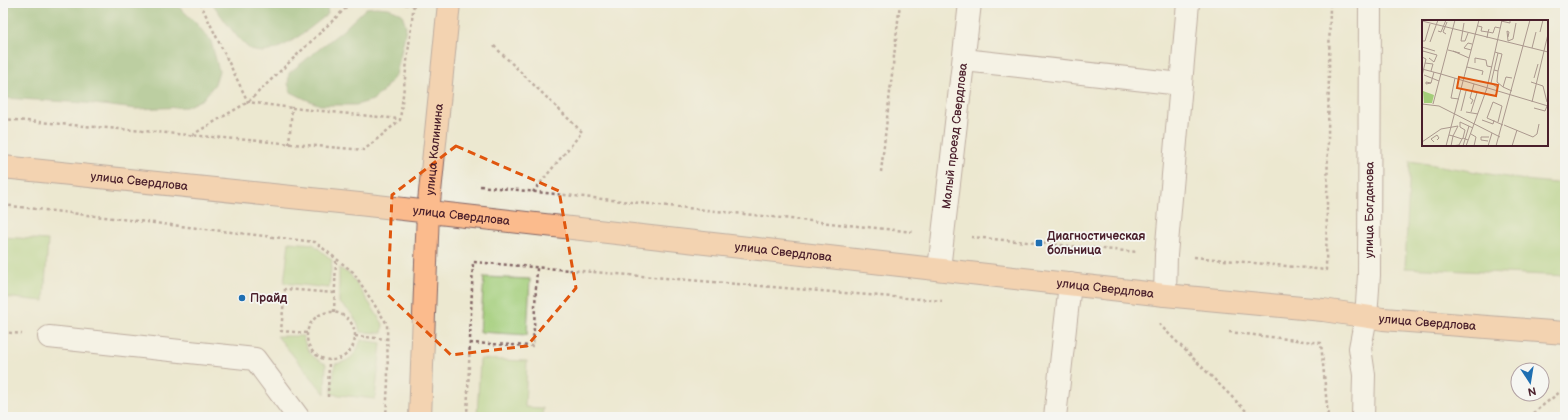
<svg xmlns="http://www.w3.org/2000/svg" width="1568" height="420" font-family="'Balsamiq Sans',sans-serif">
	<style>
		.green { fill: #a3cd79; stroke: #767652 }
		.forest { fill: #82b069; stroke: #66684a }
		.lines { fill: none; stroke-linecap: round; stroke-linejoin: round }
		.minor-casing { stroke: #836565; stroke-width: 24 }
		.major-casing { stroke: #836565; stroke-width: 24 }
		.path { stroke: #836565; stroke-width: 2.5; stroke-dasharray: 3 3; stroke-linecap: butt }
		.minor { stroke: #fff; stroke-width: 22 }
		.major { stroke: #fbbb8d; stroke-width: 22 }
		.marked { fill: none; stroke: #e0560e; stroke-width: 3; stroke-dasharray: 8 5; stroke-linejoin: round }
		.poi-dot { fill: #1f6fb2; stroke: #f6f6f2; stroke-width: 1.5 }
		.labels { text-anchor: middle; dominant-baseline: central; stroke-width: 3.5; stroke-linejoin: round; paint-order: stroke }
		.street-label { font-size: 12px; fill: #4a1f2b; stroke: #f6f6f2 }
		.poi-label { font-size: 12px; font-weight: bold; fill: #4a1f2b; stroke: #f6f6f2; text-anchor: start }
		.inset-road { fill: none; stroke: #ab988e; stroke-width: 1 }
		.view { fill: #e0560e; fill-opacity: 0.15; stroke: #e0560e; stroke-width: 2 }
		.inset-edge { fill: none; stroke: #4a1f2b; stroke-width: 2 }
	</style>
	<rect width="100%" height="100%" fill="#f6f6f2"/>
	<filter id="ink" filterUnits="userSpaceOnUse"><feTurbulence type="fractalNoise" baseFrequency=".025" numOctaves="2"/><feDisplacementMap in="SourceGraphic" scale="8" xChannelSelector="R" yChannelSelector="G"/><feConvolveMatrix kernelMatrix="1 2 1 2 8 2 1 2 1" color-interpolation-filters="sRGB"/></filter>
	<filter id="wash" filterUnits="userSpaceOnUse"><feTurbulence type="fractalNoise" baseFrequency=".012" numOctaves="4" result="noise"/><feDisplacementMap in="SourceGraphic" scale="16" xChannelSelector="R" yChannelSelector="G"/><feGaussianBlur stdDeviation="0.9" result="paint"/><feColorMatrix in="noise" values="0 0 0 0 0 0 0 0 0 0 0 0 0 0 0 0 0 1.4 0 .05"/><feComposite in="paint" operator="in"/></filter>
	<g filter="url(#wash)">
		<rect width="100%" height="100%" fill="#ece8d0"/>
		<path class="green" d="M 1410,161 L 1525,180 L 1555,183 L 1565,181 L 1565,276 L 1405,268 Z
			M 3,237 L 48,240 L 44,301 L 3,297 Z
			M 289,242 L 313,244 L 332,260 L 329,288 L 284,283 Z
			M 339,268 L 350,274 L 383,324 L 382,333 L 360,332 C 357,319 350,310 339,303 Z
			M 484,277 L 530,279 L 527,335 L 480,332 Z
			M 277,336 L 303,336 C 306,351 312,358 326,364 L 325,394 Z
			M 361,340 L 381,343 L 375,399 L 331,394 L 335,364 C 351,361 355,356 361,340 Z
			M 480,359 L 527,361 L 525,407 L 543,408 L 542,417 L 477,417 Z"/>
		<path class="forest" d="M 3,3 L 168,3 L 178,6 L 195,22 L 211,41 L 219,71 L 215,84 L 203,99 L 186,107 L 136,109 L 85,103 L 3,98 Z
			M 212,3 L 322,3 L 327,7 L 328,14 C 311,27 275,60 252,50 C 240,44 220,14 212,3 Z
			M 376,7 L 389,8 L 402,14 L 406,26 L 404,39 L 396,75 L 383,91 L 373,100 L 356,105 L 320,105 L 305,99 L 291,92 L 288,84 L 289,73 L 342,31 L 366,8 Z"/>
	</g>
	<g filter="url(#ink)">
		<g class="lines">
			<defs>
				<g id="minor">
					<path d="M 964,60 L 1181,84 L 1166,255 L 1165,295"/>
					<path d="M 1181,84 L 1188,3"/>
					<path id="s1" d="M 939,269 L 970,3"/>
					<path d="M 49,337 L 255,359 L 298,417"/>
					<path d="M 1055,417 L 1070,284"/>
					<path id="s2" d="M 1363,417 L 1364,375 L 1360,348 L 1366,317 L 1369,275 L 1370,3"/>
				</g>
				<g id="major">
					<path id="s3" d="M 3,167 L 359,204 L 1165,295 L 1323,310 L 1383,319 L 1565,333"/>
					<path id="s4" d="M 420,417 L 428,212 L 449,3"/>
				</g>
			</defs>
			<use href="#minor" class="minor-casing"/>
			<use href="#major" class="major-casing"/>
			<path class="path" d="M 200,3 L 248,102 L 292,108
				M 393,3 L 414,5
				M 494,46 L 582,132 L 533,192
				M 3,119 L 364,150 L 400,120 L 414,3
				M 192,135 L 248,102 L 351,3
				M 289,144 L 292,108 L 399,119
				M 881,172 L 900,3
				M 480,186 L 914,232
				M 3,205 L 315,242 L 353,272 L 387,324 L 388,381 L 386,417
				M 971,237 L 1137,252
				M 1194,257 L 1326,270 L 1330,3
				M307 336a24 24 0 1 1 48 0a24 24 0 1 1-48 0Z
				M 334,312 L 336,260
				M 1159,324 L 1252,417
				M 3,332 L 22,334
				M 1229,332 L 1321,343 L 1328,417
				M 307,333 L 281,331 L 285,289 L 334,293
				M 355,336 L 387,339
				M 470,343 L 533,346 L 537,268
				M 328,397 L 329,360
				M 467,417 L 473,262 L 942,301
				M 1528,417 L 1565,388"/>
			<use href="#minor" class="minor"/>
			<use href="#major" class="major"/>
		</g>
	</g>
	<path d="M0 0H1568V420H0ZM 456,146 L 559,191 L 576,288 L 527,346 L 451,355 L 388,295 L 392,195 Z" fill="#ece8d0" fill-opacity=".55" fill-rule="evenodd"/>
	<path class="marked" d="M 456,146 L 559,191 L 576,288 L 527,346 L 451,355 L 388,295 L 392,195 Z"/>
	<g class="poi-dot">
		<rect x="1035" y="239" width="8" height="8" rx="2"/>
		<circle cx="242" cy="298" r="4"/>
	</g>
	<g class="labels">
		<g class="street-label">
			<text stroke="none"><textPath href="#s1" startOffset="134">Малый проезд Свердлова</textPath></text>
			<text stroke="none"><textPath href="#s4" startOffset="268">улица Калинина</textPath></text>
			<text stroke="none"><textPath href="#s3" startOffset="137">улица Свердлова</textPath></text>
			<text stroke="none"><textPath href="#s2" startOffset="208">улица Богданова</textPath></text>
			<text stroke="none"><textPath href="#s3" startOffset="461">улица Свердлова</textPath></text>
			<text stroke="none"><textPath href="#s3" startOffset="785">улица Свердлова</textPath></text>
			<text stroke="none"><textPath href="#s3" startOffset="1109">улица Свердлова</textPath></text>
			<text stroke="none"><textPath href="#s3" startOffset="1433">улица Свердлова</textPath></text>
		</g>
		<g class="poi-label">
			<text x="1047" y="236">Диагностическая<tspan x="1047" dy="14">больница</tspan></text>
			<text x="250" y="298">Прайд</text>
		</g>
	</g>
	<g transform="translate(1422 20)">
		<rect width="126" height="126" fill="#ece8d0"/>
		<path d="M 1,71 L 12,75 L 10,83 L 2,83 Z" fill="#a3cd79"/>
		<path class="inset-road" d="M 0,1 L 126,32M 79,1 L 88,3 L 88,0M 42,3 L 39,21 L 43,21 L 46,13M 56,6 L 60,7 L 59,11 L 66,12 L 67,9M 16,11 L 19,12 L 24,0M 118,12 L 121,0M 24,14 L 21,12 L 25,2M 86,17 L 87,12 L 85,11 L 86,21 L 91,19 L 94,3M 65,18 L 66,12 L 71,13 L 73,7 L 78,8M 0,21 L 3,21 L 8,4M 8,22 L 16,0M 0,27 L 13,31M 110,28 L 114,12M 26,30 L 38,33M 49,30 L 42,28 L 46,23 L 50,24M 31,31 L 47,38M 73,32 L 76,33 L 69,63 L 75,67M 76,33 L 80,34 L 76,51M 0,34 L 1,31 L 15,35 L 12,42 L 7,38M 0,37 L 4,39 L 0,56M 3,43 L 11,44 L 9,51M 53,43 L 53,38 L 64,40 L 65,46 L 70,47M 45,47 L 61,51 L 60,55M 0,49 L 19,54M 72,50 L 76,51 L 75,62 L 81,67M 19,54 L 126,86M 2,55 L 17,61M 33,58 L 29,78 L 37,79M 90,58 L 84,57 L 81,67 L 90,71M 112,58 L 116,44M 109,62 L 121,66 L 125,82M 9,63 L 4,64 L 4,62 L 9,63 L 12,52M 110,82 L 126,14M 0,84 L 17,86 L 78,117M 11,84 L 33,0M 49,84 L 51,80 L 48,78 L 52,64M 112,88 L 123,91 L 125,86M 39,91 L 44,71M 44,92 L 56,94M 49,92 L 55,73 L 50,71M 60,100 L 71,104 L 72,100M 76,102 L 80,86 L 71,82 L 65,98 L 81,105M 82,105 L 111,117 L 115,114 L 117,104M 49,114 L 54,117 L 52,126M 41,118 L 43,110 L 38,107 L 38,102 L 51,108M 40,119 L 31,116 L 29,126 L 37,125 L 40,119 L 41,118 L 46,120M 66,121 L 59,120 L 59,117 L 67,117M 0,122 L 19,109 L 36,106 L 31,116 L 27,115M 12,122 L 9,119 L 15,115 L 17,118 L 15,120M 24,126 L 57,0M 41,126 L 47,106M 44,126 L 65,68 L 80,0M 66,126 L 70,113M 74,126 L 108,0M 90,126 L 95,110"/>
		<path class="view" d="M 37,57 L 76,65 L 74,76 L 35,68 Z"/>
		<rect width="126" height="126" class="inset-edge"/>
	</g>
	<rect width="1568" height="420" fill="none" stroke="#f6f6f2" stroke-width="16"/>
	<g transform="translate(1530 382) rotate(168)"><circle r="19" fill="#f6f6f2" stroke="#b1a0a2"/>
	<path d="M0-3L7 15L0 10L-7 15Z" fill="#1f6fb2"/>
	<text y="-6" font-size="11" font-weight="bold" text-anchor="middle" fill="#4a1f2b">N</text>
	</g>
</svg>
